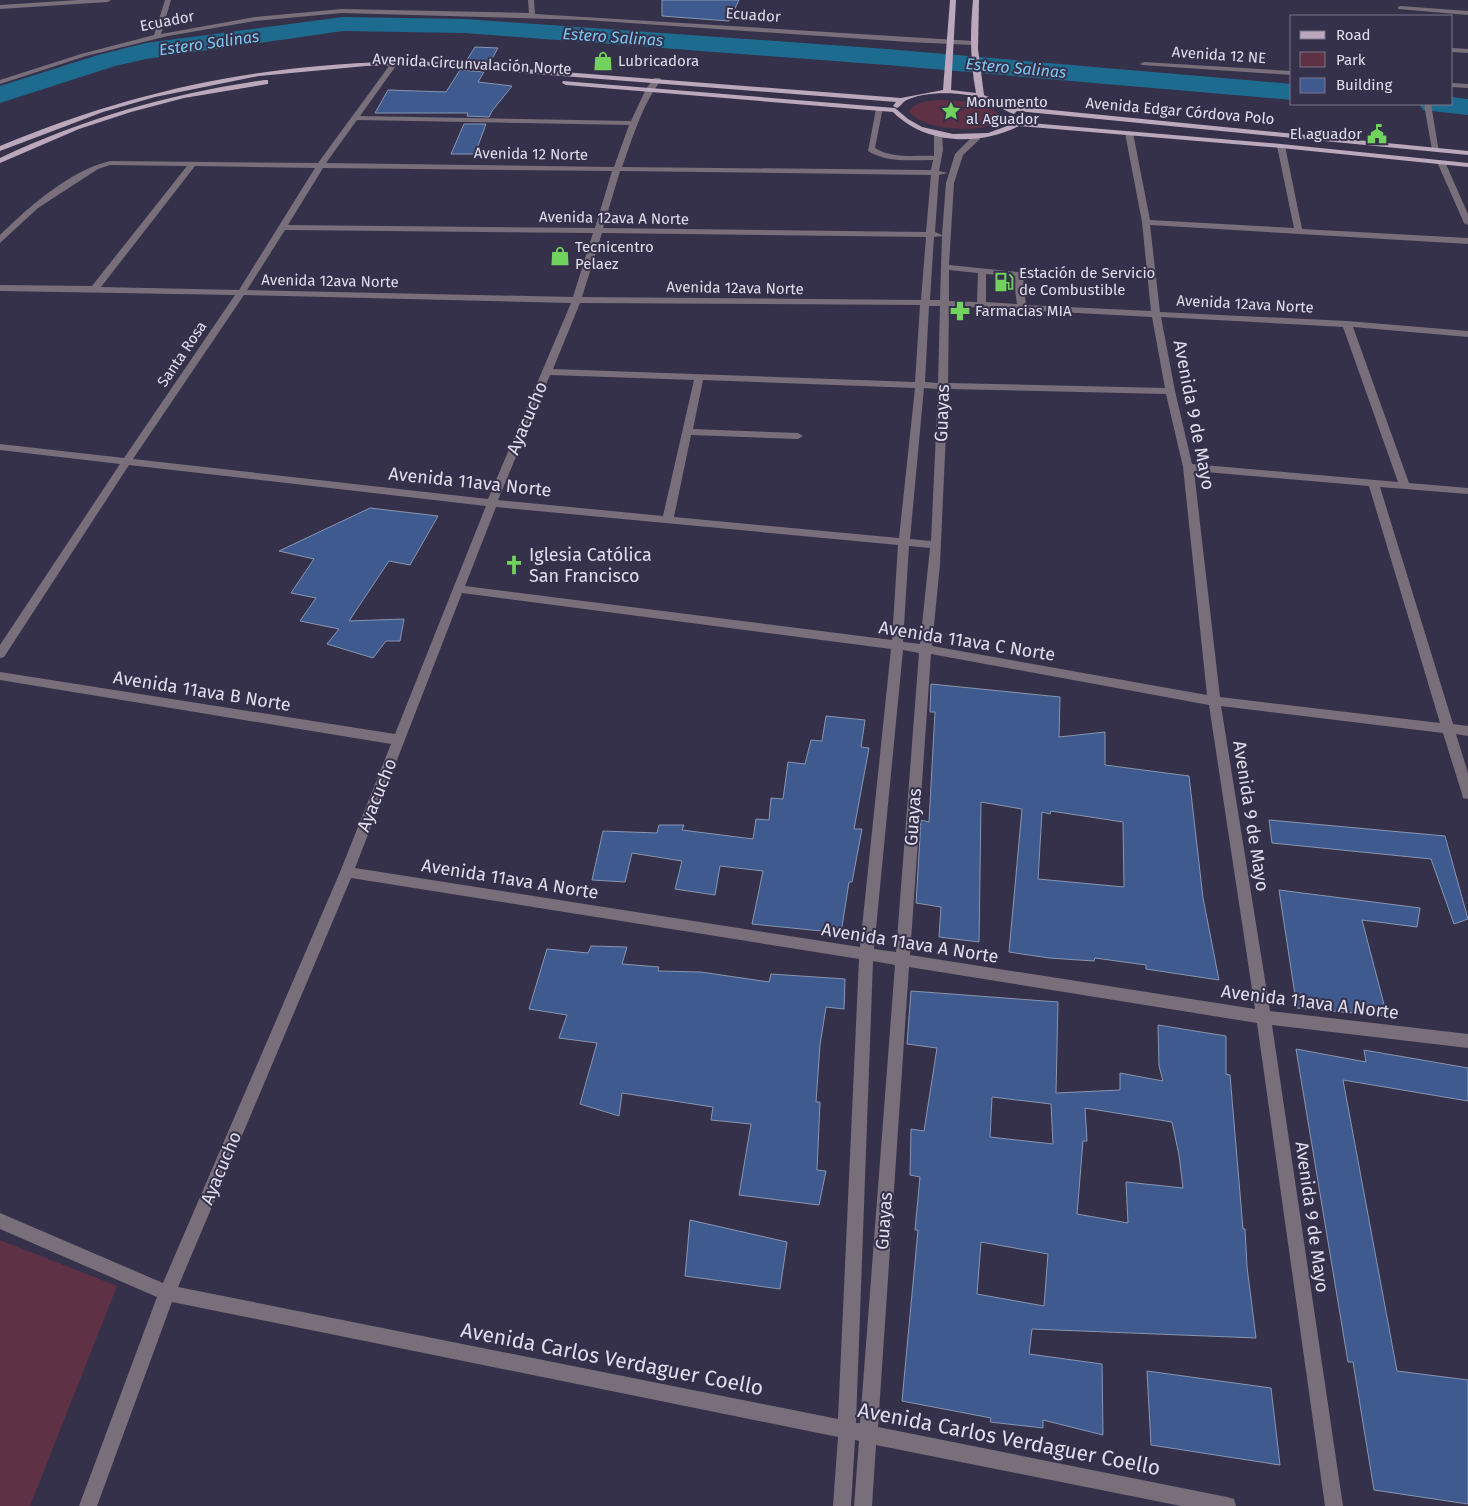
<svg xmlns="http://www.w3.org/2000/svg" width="1468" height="1506" font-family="'Fira Sans',sans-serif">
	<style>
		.green { fill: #5e3144 }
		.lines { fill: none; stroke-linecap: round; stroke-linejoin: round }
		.river { fill: #1d6c8f; fill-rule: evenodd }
		.building { fill: #3f5a8f; stroke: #8896b2; fill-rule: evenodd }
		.minor { fill: #796f7a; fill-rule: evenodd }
		.major { fill: #bca8bd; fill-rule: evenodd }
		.labels { text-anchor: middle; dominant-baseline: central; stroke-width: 4; stroke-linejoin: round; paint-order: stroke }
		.far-street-label { font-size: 15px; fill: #e0dded; stroke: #36314a }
		.far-poi-label { font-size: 15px; fill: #e0dded; stroke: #36314a; text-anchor: start }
		.far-water-label { font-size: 16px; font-style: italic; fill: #7bcaf3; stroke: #36314a }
		.street-label { font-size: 18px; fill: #e0dded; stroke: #36314a }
		.poi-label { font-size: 18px; fill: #e0dded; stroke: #36314a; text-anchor: start }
		.near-street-label { font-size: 21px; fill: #e0dded; stroke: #36314a }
	</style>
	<rect width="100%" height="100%" fill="#36314a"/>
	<path class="green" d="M 940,100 C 962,100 986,102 1002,117 L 1001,121 C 982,134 925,131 909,112 C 914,101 930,101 940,100 Z
		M 0,1240 L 117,1286 L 30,1506 L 0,1506 Z"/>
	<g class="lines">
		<path class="river" d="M 343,17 L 465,19 L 887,49 L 1292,84 L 1292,100 L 887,65 L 465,33 L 343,31 L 146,59 L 115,66 L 0,103 L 0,86 L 98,55 L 146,43 Z
			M 1452,97 L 1468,99 L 1468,115 L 1423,110 L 1419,104 L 1452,104 Z"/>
	</g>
	<path class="building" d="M 662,0 L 739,0 L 729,21 L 662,16 Z
		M 475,47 L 498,48 L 489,64 L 465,63 Z
		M 460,70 L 484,72 L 478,82 L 512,86 L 492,111 L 489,117 L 467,116 L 468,113 L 375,113 L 388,90 L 446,92 Z
		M 464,124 L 486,124 L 475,154 L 451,154 Z
		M 370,508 L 438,516 L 410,565 L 389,561 L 349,621 L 404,619 L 400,641 L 386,641 L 373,658 L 327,644 L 339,629 L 300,621 L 316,598 L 291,593 L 314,559 L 279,551 Z
		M 931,684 L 1060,697 L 1059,737 L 1105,732 L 1105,765 L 1189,776 L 1203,898 L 1219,980 L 1146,969 L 1146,965 L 1095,958 L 1094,961 L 1049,958 L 1009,952 L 1022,809 L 981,802 L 979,942 L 939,937 L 941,907 L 916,903 L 921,820 L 929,822 L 935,712 L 930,712 ZM 1051,811 L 1123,822 L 1124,887 L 1038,879 L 1042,812 L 1050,814 Z
		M 826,716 L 865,720 L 861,747 L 869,748 L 854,829 L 862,829 L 852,882 L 849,882 L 841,933 L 752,924 L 763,871 L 720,866 L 715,895 L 675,889 L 682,861 L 632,853 L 625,882 L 592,880 L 603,831 L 657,833 L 659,825 L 684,825 L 682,830 L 753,839 L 756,819 L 769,820 L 771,798 L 783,799 L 788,762 L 805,764 L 811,740 L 822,741 Z
		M 1269,820 L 1445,836 L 1468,919 L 1454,924 L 1431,859 L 1272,843 Z
		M 1279,890 L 1420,908 L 1417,927 L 1362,920 L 1387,1016 L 1297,1008 Z
		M 591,946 L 627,947 L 622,964 L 659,967 L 658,971 L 701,972 L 769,982 L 771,974 L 845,979 L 844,1009 L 826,1007 L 820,1045 L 816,1102 L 820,1102 L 817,1170 L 826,1171 L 819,1205 L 739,1195 L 751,1124 L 711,1120 L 713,1107 L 622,1093 L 619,1116 L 580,1104 L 597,1043 L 559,1038 L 567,1015 L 529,1009 L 547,949 L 588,953 Z
		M 911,991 L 1058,1002 L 1056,1093 L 1120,1090 L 1120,1073 L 1163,1081 L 1159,1066 L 1158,1025 L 1226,1036 L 1226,1074 L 1230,1075 L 1243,1229 L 1245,1229 L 1247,1267 L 1256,1338 L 1032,1329 L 1029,1354 L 1102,1364 L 1103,1435 L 1043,1420 L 1043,1428 L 990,1422 L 991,1418 L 902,1401 L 918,1230 L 915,1230 L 920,1177 L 910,1175 L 911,1129 L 924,1131 L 937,1048 L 907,1044 ZM 992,1097 L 1051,1104 L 1053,1144 L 990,1137 ZM 1085,1108 L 1172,1122 L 1179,1155 L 1183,1188 L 1126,1182 L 1128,1223 L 1077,1214 L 1083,1141 L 1087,1141 ZM 981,1242 L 1048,1254 L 1044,1306 L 977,1294 Z
		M 1296,1049 L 1366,1062 L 1364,1050 L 1468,1068 L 1468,1101 L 1343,1080 L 1397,1371 L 1468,1380 L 1468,1504 L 1374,1490 L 1353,1362 L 1348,1362 Z
		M 690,1220 L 787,1242 L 780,1289 L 685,1276 Z
		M 1147,1371 L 1271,1388 L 1280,1465 L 1151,1445 Z"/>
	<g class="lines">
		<path class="minor" d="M 78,0 L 111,0 L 108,2 L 0,9 L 0,5 Z
			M 165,0 L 171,0 L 161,34 L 255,17 L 342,9 L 529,13 L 528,0 L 534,0 L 535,14 L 973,41 L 976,43 L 973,45 L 908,42 L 586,20 L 342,13 L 255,21 L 168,36 L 86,56 L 0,84 L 0,80 L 81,54 L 154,35 Z
			M 1400,6 L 1468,11 L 1468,15 L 1398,9 L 1398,7 Z
			M 1452,48 L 1468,49 L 1468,53 L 1452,52 Z
			M 394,61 L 398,63 L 360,116 L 631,121 L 646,89 L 654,78 L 660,78 L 661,80 C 642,105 633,137 622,167 L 931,170 L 933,160 C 912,160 887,163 868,151 L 876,109 L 883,107 L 875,148 C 892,159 915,155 934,156 L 934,134 L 938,132 L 942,134 L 943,150 L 939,171 L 948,173 L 939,175 L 935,232 L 942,235 L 946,183 L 955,154 L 974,135 L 980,135 L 980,139 L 963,155 L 954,183 L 949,265 L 1019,272 L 1023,277 L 1026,305 L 1151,311 L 1142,222 L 1125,133 L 1129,131 L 1133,133 L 1150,220 L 1294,228 L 1277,146 L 1281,144 L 1285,146 L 1302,229 L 1468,238 L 1468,244 L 1150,225 L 1160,312 L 1347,321 L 1468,331 L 1468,337 L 1353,327 L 1409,483 L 1468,488 L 1468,494 L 1380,487 L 1453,724 L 1468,726 L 1468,736 L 1456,734 L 1468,773 L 1468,799 L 1463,798 L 1462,794 L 1443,733 L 1221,706 L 1270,1011 L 1468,1034 L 1468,1048 L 1272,1025 L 1343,1506 L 1325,1506 L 1257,1023 L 909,967 L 878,1427 L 1227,1497 L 1234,1499 L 1236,1506 L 1181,1506 L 876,1445 L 872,1506 L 854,1506 L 859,1441 L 855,1440 L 851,1506 L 833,1506 L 838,1437 L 172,1302 L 97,1506 L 79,1506 L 157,1297 L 0,1229 L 0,1213 L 163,1283 L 340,872 L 391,744 L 0,680 L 0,672 L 395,734 L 486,506 L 129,465 L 4,657 L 0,658 L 0,645 L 120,464 L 0,450 L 0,444 L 124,458 L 235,295 L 0,291 L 0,285 L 92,286 L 187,166 L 110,165 L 98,169 L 38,208 L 0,243 L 0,235 C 30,206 69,171 110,161 L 318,163 L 392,62 ZM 357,120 L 629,125 L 614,167 L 326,163 ZM 195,166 L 315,168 L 239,290 L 101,287 ZM 323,168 L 612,171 L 595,228 L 288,225 ZM 620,171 L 931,175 L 926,232 L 603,228 ZM 285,230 L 593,233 L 573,297 L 247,290 ZM 602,233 L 926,237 L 921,300 L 582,297 ZM 942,236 L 940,300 L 930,300 L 934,237 ZM 949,270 L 978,273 L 977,302 L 949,301 ZM 986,274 L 1013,276 L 1017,304 L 986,302 ZM 244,295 L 571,303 L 488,499 L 133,459 ZM 580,303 L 920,305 L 915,382 L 553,369 ZM 929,306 L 940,306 L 938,383 L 925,382 ZM 949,306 L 1152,317 L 1165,388 L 948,383 ZM 1161,317 L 1343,327 L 1398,482 L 1192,464 L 1175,391 ZM 550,375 L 694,380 L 663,516 L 498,500 ZM 703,380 L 915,388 L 899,538 L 674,517 L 691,435 L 798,439 L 803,436 L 798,433 L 693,429 ZM 924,388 L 938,389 L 931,541 L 910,539 ZM 948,389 L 1166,394 L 1183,467 L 1207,695 L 932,646 L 940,564 ZM 1194,471 L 1369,486 L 1440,723 L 1220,697 ZM 496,507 L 898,545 L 892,640 L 465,586 ZM 909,546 L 930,548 L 920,644 L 903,642 ZM 462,593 L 891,649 L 860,947 L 355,868 ZM 903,650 L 919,653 L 896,952 L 874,949 ZM 931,654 L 1209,705 L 1255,1009 L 910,955 ZM 351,878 L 859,959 L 838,1419 L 178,1287 ZM 873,961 L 895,965 L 860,1423 L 856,1423 Z
			M 1144,62 L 1292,71 L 1292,75 L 1142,65 L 1140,64 Z
			M 1452,83 L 1468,84 L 1468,88 L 1452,87 Z
			M 1424,104 L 1431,104 L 1439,152 L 1432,150 Z
			M 1438,160 L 1445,162 L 1468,214 L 1468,225 L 1464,223 L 1437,162 Z"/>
		<path class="major" d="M 950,0 L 956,0 L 951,90 L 976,93 C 970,62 970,31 973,0 L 979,0 L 978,49 L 984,95 L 1010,106 L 1468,151 L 1468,155 L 1017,111 L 1014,114 C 1004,111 996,104 986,100 C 966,92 926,90 905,101 C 902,103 901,106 897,108 L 893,106 L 896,102 L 420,65 L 366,66 L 259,76 L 155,97 L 103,112 L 0,151 L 0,146 C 142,87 267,63 420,61 L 901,98 L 943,90 Z
			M 265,80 L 268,80 L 268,84 L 184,98 L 131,112 L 79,129 L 0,163 L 0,158 C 85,118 172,93 265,80 Z
			M 563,81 L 895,108 L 908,119 L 922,127 L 953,134 L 988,133 L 1018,122 L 1281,144 L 1468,163 L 1468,167 L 1281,148 L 1019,126 C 979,146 926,145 893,112 L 566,85 L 562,83 Z"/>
	</g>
	<defs>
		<symbol id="shop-bare" viewBox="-9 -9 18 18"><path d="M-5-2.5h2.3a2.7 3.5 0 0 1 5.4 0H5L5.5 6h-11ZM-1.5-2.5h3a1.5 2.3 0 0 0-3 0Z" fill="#71d35e" stroke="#36314a" stroke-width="2.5" paint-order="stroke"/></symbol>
		<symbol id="sight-bare" viewBox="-9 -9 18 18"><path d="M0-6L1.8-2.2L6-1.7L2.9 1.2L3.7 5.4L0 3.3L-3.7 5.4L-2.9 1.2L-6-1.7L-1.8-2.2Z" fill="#71d35e" stroke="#36314a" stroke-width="2.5" paint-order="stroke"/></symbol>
		<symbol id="civic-bare" viewBox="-9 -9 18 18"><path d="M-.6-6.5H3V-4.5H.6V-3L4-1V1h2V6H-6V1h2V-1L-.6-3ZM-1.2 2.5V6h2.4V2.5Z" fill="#71d35e" stroke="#36314a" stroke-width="2.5" paint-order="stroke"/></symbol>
		<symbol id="fuel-bare" viewBox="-9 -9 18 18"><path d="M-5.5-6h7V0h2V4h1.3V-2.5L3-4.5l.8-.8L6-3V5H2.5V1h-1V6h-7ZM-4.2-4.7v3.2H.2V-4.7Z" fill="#71d35e" stroke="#36314a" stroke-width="2.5" paint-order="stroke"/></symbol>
		<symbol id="pharmacy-bare" viewBox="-9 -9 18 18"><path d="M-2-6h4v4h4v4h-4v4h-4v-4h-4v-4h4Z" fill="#71d35e" stroke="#36314a" stroke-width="2.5" paint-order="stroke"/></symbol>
		<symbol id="church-bare" viewBox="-9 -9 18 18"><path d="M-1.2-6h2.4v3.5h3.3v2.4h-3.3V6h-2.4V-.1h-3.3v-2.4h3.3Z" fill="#71d35e" stroke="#36314a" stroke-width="2.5" paint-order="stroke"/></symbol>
	</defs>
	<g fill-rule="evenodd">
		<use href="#shop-bare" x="589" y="47" width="28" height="28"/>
		<use href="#sight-bare" x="937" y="97" width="28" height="28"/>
		<use href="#civic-bare" x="1363" y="120" width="28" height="28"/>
		<use href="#shop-bare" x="546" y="242" width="28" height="28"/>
		<use href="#fuel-bare" x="990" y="268" width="28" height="28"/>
		<use href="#pharmacy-bare" x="946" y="297" width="28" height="28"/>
		<use href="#church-bare" x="500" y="551" width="28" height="28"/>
	</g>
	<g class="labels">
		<g class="far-street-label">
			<text transform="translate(753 15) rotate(4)">Ecuador</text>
			<text transform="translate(167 21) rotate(-11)">Ecuador</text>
			<text transform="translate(1219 55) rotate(4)">Avenida 12 NE</text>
			<text transform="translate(472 64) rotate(3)">Avenida Circunvalación Norte</text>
			<text transform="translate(1180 111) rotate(5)">Avenida Edgar Córdova Polo</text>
			<text transform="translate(531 154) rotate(1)">Avenida 12 Norte</text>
			<text transform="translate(614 218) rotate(1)">Avenida 12ava A Norte</text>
			<text transform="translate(330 281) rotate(1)">Avenida 12ava Norte</text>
			<text transform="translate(735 288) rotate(1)">Avenida 12ava Norte</text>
			<text transform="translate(1245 304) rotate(3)">Avenida 12ava Norte</text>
			<text transform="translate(182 354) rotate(-56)">Santa Rosa</text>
		</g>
		<g class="far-poi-label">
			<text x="618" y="61">Lubricadora</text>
			<text x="966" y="102">Monumento<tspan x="966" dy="17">al Aguador</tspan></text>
			<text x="1362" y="134" text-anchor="end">El aguador</text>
			<text x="575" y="247">Tecnicentro<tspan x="575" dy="17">Pelaez</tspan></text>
			<text x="1019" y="273">Estación de Servicio<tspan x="1019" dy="17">de Combustible</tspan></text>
			<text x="975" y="311">Farmacias MIA</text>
		</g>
		<g class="far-water-label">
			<text transform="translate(613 37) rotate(4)">Estero Salinas</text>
			<text transform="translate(209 43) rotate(-8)">Estero Salinas</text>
			<text transform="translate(1016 68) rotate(5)">Estero Salinas</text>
		</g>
		<g class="street-label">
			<text transform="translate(942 413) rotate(-88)">Guayas</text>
			<text transform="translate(1194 415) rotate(79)">Avenida 9 de Mayo</text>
			<text transform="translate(527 418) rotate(-67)">Ayacucho</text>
			<text transform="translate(470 482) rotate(6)">Avenida 11ava Norte</text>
			<text transform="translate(967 641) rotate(9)">Avenida 11ava C Norte</text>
			<text transform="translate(202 691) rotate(9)">Avenida 11ava B Norte</text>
			<text transform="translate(377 795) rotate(-68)">Ayacucho</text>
			<text transform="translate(1251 816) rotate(81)">Avenida 9 de Mayo</text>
			<text transform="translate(913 817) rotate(-86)">Guayas</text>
			<text transform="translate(510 879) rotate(9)">Avenida 11ava A Norte</text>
			<text transform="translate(910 943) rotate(9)">Avenida 11ava A Norte</text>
			<text transform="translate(1310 1002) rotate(7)">Avenida 11ava A Norte</text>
			<text transform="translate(221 1168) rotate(-67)">Ayacucho</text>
			<text transform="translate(1312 1217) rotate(82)">Avenida 9 de Mayo</text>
			<text transform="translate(884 1221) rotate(-86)">Guayas</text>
		</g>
		<g class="poi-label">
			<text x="529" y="555">Iglesia Católica<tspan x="529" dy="21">San Francisco</tspan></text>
		</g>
		<g class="near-street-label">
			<text transform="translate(612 1359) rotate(11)">Avenida Carlos Verdaguer Coello</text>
			<text transform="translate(1009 1439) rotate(11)">Avenida Carlos Verdaguer Coello</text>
		</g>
	</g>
	<rect x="1290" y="15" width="162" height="90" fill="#36314a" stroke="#7a768b"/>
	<rect x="1300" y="31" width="25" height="8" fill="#bca8bd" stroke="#7a768b"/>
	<text x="1336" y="40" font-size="15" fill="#e0dded">Road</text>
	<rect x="1300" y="52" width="25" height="15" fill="#5e3144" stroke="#7a768b"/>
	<text x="1336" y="65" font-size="15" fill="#e0dded">Park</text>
	<rect x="1300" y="78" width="25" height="15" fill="#3f5a8f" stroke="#7a768b"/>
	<text x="1336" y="90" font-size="15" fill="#e0dded">Building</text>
</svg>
